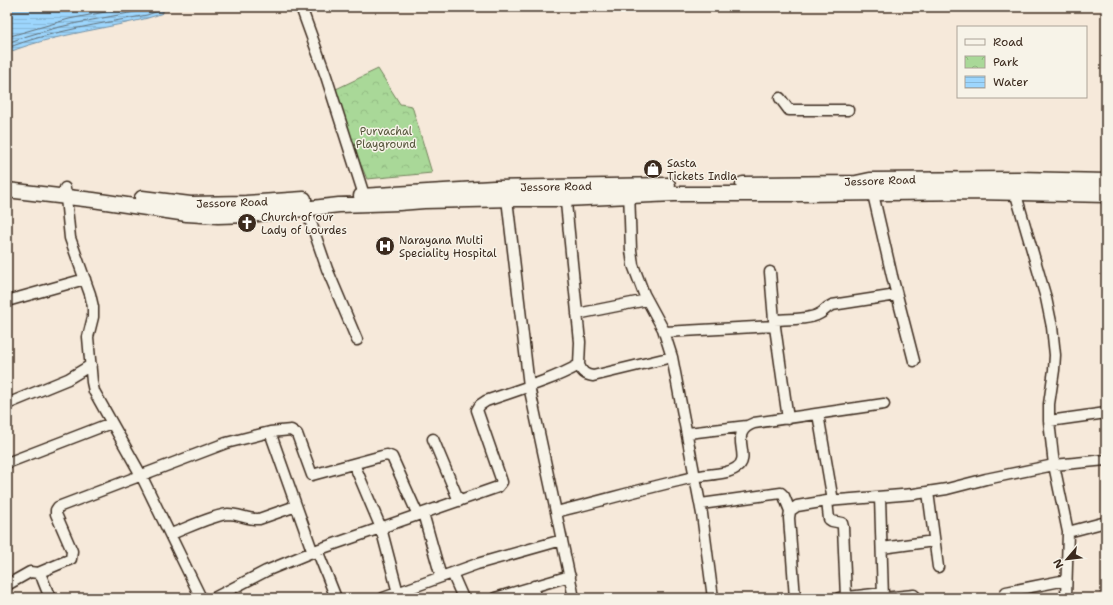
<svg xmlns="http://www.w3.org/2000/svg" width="1113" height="605" font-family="'Shantell Sans',sans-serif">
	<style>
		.park { fill: url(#park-crowns); stroke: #72815b }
		.water { fill: url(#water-rules); stroke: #7691a4 }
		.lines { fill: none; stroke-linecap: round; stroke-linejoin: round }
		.shore { stroke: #626f77; stroke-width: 1 }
		.minor-casing { stroke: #3b2a1e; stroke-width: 13 }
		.highway-casing { stroke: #3b2a1e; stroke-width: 17 }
		.minor { stroke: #f7f3e8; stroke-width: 10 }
		.highway { stroke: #f7f3e8; stroke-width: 14 }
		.labels { text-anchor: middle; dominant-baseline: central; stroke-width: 3; stroke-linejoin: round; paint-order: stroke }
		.park-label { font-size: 11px; fill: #56563c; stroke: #f7f3e8 }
		.poi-label { font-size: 11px; fill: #3b2a1e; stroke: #f7f3e8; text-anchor: start }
		.street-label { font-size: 11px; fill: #3b2a1e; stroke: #f7f3e8 }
	</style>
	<defs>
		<pattern id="park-crowns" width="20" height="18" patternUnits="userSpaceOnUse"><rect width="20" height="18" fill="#a9d898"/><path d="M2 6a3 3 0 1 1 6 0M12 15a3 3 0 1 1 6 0" fill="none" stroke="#92ba83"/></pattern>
		<pattern id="water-rules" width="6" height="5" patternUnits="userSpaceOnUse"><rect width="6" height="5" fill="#9dd6fd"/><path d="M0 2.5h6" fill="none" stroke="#88b8d8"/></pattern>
	</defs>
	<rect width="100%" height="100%" fill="#f6e9da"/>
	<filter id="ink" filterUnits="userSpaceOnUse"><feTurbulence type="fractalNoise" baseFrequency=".025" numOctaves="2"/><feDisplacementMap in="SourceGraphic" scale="8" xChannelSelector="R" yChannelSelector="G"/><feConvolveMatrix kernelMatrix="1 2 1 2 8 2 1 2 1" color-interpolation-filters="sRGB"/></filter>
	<g filter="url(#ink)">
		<path class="park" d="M 378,69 L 400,104 L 412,106 L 432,173 L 367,179 L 347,132 L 334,90 Z"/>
		<path class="water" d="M 7,7 L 163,7 L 163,13 C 142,21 120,24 97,29 C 67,35 36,41 7,53 Z"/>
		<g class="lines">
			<path class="shore" d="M 7,37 L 69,19 L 131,7
				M 7,43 C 51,26 99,19 145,10 L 154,7
				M 7,48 C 51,31 100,24 147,15 L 158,11 L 159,7"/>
			<defs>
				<path id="minor" d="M 301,7 L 326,76 L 364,195
					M 780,98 L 789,110 L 848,110
					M 65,188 L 70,238 L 90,294 L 93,307 L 93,317 L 88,337 L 92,382 L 94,391 L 141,475 L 201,598
					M 1014,188 L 1046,298 L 1052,327 L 1055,355 L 1054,370 L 1049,404 L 1049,421 L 1054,465 L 1068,532 L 1066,598
					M 629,190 L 631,250 L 633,265 L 644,294 L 663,329 L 672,357 L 702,514 L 713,598
					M 873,194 L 892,276 L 914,361
					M 507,199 L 529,386 L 556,512 C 602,501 648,487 695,477 C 707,474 726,475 736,468 C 754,457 726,433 754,423 L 884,404
					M 306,208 L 327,269 L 357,340
					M 770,272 L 774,320 L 788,419
					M 7,301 L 85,279
					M 577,314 L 647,300
					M 774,320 C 786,319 809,320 819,314 C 824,312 825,308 832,305 L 897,295
					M 665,332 L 775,326
					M 579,365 C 582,372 585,375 593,376 L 672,357
					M 7,404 L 68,379 L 91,365
					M 818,414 L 833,501
					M 1049,421 L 1106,413
					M 270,432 L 313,553
					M 688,433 L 747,426
					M 433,439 L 459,501
					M 7,463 L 111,423
					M 354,464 L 381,528 L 398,593
					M 928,492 L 938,567
					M 880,497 L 883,598
					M 827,501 L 829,519 L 832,521 L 842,523 L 843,527 L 846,597
					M 701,504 L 781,493 L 784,496 L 790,511
					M 556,512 L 574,598
					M 423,513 L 441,577
					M 1068,532 L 1106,522
					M 171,534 C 185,529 213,515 228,514 C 239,514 249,520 259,519 L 296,506
					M 882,548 L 934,541
					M 317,550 L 336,598
					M 38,573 L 71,559 L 72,551 L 56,514 L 56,510 L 58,507 L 226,443 L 270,432 L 291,430 L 297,434 L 312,475 L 382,456 L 387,455 L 392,457 L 418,515
					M 452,573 L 463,598
					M 7,585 L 30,572 L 38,573 L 42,578 L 50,598
					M 534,586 L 536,598
					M 1006,592 L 1066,580
					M 214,598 L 266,571 L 317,550 L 498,487 L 502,482 L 500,476 L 477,410 L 480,405 L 486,401 C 517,390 550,381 579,365 L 580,342 L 565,193
					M 383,598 L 477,564 L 562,540
					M 495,598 L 570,576
					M 795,598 L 789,518 L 790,511 L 797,506 L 827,501 L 914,494 L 947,489 L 986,479 L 1054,465 L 1106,460
					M 839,598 L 883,593
					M 883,598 L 914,595 L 917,598"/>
				<path id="highway" d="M 743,184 L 856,183 L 870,180 L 1018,179 L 1106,181
					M 7,190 L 93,200 L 187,214 L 218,216 L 249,215 L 339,205 L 399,203 L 424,201 L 517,199 L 565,199 L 674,194 L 799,194 L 976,192 L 1106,195
					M 361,196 L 494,188 L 668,185
					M 142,198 L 190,204 L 246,203 L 304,199"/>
			</defs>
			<use href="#minor" class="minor-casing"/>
			<use href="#highway" class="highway-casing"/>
			<use href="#minor" class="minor"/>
			<use href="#highway" class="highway"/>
		</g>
	</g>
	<defs>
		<symbol id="shop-disc" viewBox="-11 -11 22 22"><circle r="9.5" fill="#3b2a1e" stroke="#f7f3e8"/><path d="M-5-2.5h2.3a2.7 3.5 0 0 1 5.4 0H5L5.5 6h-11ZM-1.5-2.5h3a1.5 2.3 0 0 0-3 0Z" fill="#fff"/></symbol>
		<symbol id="church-disc" viewBox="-11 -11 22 22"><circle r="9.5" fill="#3b2a1e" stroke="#f7f3e8"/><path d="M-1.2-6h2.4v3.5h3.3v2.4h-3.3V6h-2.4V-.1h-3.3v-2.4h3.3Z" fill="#fff"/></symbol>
		<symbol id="hospital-disc" viewBox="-11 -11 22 22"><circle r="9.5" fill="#3b2a1e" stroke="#f7f3e8"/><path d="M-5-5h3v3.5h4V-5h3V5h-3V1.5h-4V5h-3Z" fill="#fff"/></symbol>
	</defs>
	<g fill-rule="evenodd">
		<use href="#shop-disc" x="642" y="158" width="22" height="22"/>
		<use href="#church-disc" x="236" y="212" width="22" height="22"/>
		<use href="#hospital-disc" x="374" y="235" width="22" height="22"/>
	</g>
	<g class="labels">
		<g class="park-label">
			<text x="386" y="131">Purvachal<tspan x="386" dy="13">Playground</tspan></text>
		</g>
		<g class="poi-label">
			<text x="667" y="163">Sasta<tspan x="667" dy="13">Tickets India</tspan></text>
			<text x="261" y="217">Church of our<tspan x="261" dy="13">Lady of Lourdes</tspan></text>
			<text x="399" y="240">Narayana Multi<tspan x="399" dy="13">Speciality Hospital</tspan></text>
		</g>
		<g class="street-label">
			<text transform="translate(880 181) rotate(-2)">Jessore Road</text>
			<text transform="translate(556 187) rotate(-1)">Jessore Road</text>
			<text transform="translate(232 203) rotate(-2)">Jessore Road</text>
		</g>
	</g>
	<rect width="1113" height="605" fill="none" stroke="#f7f3e8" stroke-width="24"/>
	<rect x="12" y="12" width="1089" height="581" fill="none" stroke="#3b2a1e" stroke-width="1.5" filter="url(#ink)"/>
	<rect x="957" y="26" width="130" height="72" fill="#f7f3e8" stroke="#aca397"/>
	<rect x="965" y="39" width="20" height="6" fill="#f7f3e8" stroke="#aca397"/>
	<text x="993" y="46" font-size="12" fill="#3b2a1e">Road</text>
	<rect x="965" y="56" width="20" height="12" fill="url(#park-crowns)" stroke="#aca397"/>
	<text x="993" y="66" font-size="12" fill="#3b2a1e">Park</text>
	<rect x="965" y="76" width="20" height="12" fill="url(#water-rules)" stroke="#aca397"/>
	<text x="993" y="86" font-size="12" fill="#3b2a1e">Water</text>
	<g transform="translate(1067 559) rotate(242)" stroke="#f7f3e8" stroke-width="3" paint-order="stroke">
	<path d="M0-3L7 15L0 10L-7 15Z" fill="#3b2a1e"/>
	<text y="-6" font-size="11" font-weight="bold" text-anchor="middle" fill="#3b2a1e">N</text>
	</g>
</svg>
